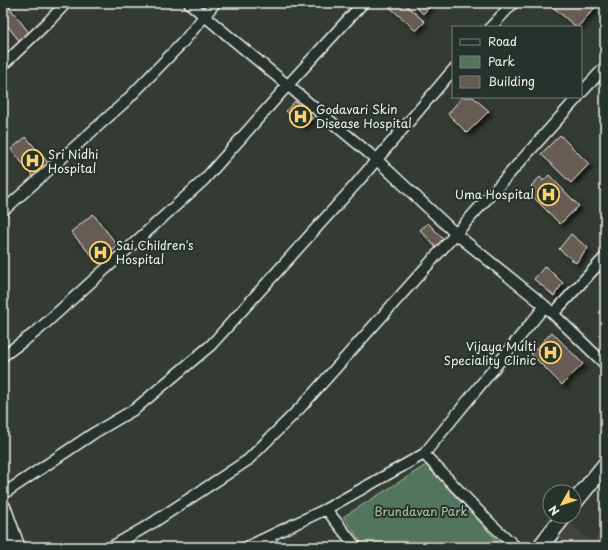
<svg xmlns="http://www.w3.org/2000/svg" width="608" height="550" font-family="'Playpen Sans',sans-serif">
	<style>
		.built { fill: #42453d }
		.green { fill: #53755f; stroke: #a4b3a4 }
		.building { fill: #665b52; stroke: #f4f1e8; filter: url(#shadow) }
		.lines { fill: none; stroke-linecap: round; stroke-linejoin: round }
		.street-casing { stroke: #f4f1e8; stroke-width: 13 }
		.secondary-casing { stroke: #f4f1e8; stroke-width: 18 }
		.street { stroke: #26332d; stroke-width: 10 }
		.secondary { stroke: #26332d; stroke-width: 15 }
		.labels { text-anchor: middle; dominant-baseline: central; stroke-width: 4; stroke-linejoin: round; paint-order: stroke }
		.poi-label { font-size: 12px; fill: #f4f1e8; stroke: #26332d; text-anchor: start }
		.park-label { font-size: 12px; fill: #b4bfb1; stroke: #26332d }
	</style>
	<defs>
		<filter id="shadow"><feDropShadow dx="3.5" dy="3.5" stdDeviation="2" flood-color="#0009"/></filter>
	</defs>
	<rect width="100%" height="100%" fill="#333b34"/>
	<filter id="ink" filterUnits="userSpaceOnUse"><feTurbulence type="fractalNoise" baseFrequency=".025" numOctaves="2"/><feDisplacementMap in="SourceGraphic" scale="8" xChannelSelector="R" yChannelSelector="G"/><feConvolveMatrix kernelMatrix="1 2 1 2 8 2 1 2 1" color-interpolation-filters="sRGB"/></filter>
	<g filter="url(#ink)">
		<path class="built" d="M 568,522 L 592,542 L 605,527 L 605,547 L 549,547 Z"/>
		<path class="green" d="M 426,465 L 503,547 L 365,547 L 343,517 Z"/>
		<path class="building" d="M 3,3 L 6,3 L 30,34 L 20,42 L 3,20 Z
			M 385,3 L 404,3 L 425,22 L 416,31 Z
			M 412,3 L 428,3 L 431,6 L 423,14 Z
			M 548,3 L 599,3 L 578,27 L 576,27 Z
			M 462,97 L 473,97 L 489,111 L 467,133 L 448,114 Z
			M 295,101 L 313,118 L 303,127 L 286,111 Z
			M 560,135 L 589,164 L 571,183 L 541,154 Z
			M 26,137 L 51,166 L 35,179 L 11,149 Z
			M 549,175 L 579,206 L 560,224 L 530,194 L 535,189 L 531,186 L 540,177 L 543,181 Z
			M 93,214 L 118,246 L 99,264 L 71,232 Z
			M 428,223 L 447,243 L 439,251 L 420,230 Z
			M 571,234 L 588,248 L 576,263 L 559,249 Z
			M 545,266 L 563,283 L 554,296 L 534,279 Z
			M 552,332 L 583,364 L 562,385 L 531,354 Z"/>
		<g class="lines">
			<defs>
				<path id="street" d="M 189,3 L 377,160 L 456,234 L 545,306 L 605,364
					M 491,27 L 513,3
					M 3,65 L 48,22 L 66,3
					M 581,93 L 605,67
					M 3,211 L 126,101 L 183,42 L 215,3
					M 553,314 L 605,257
					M 3,356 L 37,331 L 204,180 L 288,85 L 363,3
					M 424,454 L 491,524 L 516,547
					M 3,494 L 94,433 L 135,409 L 211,345 L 356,184 L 453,70
					M 326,509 L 356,547
					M 268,537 L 274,547
					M 111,547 L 154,522 L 248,460 L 301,407 L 578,97
					M 247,547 L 326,509 L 424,454 L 545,306"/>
				<path id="secondary" d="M 574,503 L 605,465
					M 3,508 L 17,547
					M 540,547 L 564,516"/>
			</defs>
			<use href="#street" class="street-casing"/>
			<use href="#secondary" class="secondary-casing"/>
			<use href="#street" class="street"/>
			<use href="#secondary" class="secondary"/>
		</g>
	</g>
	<defs>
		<symbol id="hospital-ring" viewBox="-11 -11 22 22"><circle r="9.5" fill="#26332d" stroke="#ffd166" stroke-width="1.5"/><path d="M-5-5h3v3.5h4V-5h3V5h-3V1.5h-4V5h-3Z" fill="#ffd166"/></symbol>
	</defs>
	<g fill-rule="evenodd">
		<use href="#hospital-ring" x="288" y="104" width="25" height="25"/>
		<use href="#hospital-ring" x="20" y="148" width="25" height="25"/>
		<use href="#hospital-ring" x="536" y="182" width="25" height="25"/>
		<use href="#hospital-ring" x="88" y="240" width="25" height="25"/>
		<use href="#hospital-ring" x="538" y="340" width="25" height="25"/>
	</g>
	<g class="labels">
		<g class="poi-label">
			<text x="316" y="109">Godavari Skin<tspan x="316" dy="14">Disease Hospital</tspan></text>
			<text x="48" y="154">Sri Nidhi<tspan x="48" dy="14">Hospital</tspan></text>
			<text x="534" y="194" text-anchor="end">Uma Hospital</text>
			<text x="116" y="245">Sai Children's<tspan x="116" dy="14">Hospital</tspan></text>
			<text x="536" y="346" text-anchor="end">Vijaya Multi<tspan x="536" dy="14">Speciality Clinic</tspan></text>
		</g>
		<g class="park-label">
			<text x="421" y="511">Brundavan Park</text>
		</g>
	</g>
	<rect width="608" height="550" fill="none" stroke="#26332d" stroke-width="16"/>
	<rect x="8" y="8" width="592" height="534" fill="none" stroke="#f4f1e8" stroke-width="1.5" filter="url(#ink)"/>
	<rect x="452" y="26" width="130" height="72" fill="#26332d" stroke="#787f78"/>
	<rect x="460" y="39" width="20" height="6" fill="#26332d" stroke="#787f78"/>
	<text x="488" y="46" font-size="12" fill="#f4f1e8">Road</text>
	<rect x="460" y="56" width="20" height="12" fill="#53755f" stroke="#787f78"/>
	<text x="488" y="66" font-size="12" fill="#f4f1e8">Park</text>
	<rect x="460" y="76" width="20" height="12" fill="#665b52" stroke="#787f78"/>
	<text x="488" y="86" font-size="12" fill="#f4f1e8">Building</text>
	<g transform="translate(562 504) rotate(231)"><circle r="19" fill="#26332d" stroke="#787f78"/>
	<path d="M0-3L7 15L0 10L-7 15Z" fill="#ffd166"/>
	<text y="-6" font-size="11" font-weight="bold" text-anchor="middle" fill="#f4f1e8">N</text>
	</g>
</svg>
